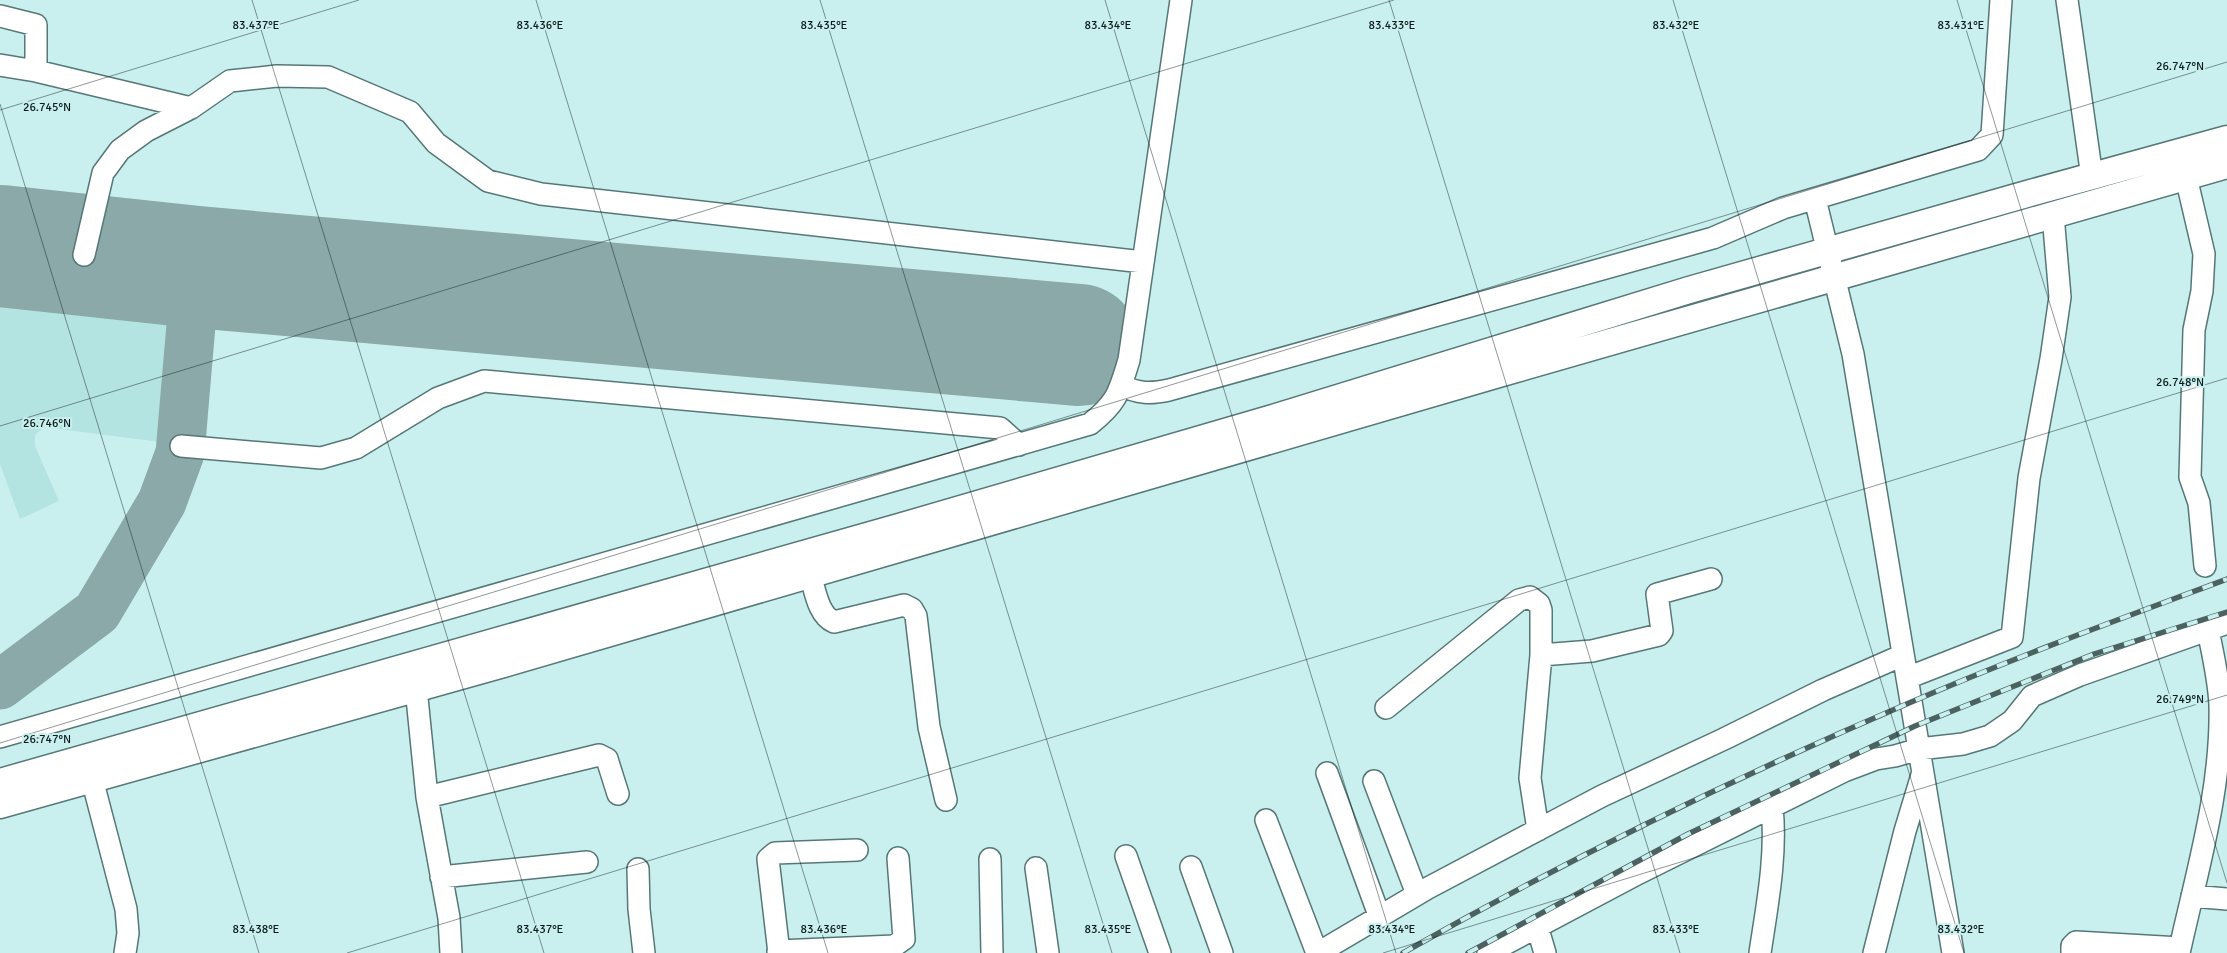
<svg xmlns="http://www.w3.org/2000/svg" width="2227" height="953" font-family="Signika,sans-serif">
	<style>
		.built { fill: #b4e4e2 }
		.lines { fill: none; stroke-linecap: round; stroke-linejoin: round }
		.taxiway { stroke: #8aa9a8; stroke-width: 49 }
		.runway { stroke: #8aa9a8; stroke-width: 122 }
		.minor-casing { stroke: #557877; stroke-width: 24 }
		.major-casing { stroke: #557877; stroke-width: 29 }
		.minor { stroke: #fff; stroke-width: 21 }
		.major { stroke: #fff; stroke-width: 26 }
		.rail-casing { stroke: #4b6261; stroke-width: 5.5 }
		.rail { stroke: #c9f0ef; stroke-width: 4; stroke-dasharray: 11; stroke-linecap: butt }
		.ticks { fill: none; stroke: #0d1b1b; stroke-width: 1; stroke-opacity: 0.45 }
		.ticks-label { font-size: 12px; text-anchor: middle; fill: #0d1b1b; stroke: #c9f0ef; stroke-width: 4; stroke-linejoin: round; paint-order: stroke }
	</style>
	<rect width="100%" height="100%" fill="#c9f0ef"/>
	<path class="built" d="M 0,298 L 213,321 L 206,448 L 44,427 L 35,435 L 35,446 L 59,501 L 20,519 L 0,464 Z"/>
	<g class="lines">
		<path class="taxiway" d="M 0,685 L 97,612 L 162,502 L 180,453 L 196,267"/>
		<path class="runway" d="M 0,246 L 196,267 L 1079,345"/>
		<defs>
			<path id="minor" d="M 2067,0 L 2092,177
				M 0,16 L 36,25 L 36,71
				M 0,65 L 36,71 L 191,108
				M 2186,177 L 2204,254 L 2202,291 L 2194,330 L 2190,477 L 2199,503 L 2205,566
				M 1815,199 L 1853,354 L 1953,953
				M 84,255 L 103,173 L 120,150 L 146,131 L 191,108 L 230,81 L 277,76 L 328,77 L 410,112 L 436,143 L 488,181 L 541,194 L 1143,262
				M 1121,385 C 1138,394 1151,394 1169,390 L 1713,238 L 1783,208 L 1978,150 L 1992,135 L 2001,0
				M 181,446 L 321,458 L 356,448 L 438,398 L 484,381 L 1000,428 L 1019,445
				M 810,574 C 815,590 818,615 834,622 L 904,605 L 912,609 L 916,616 L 929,727 L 946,800
				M 1541,655 L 1592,651 L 1659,635 L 1662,631 L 1657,594 L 1711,579
				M 418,674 L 416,688 L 427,797 L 449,918 L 451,953
				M 1907,678 L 2012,637 L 2029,478 L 2051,359 L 2060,297 L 2053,215
				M 1386,708 L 1519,600 L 1530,597 L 1539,604 L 1541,610 L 1541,655 L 1530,778 L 1538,830
				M 0,737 L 1090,424 C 1118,402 1119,392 1129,360 L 1181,0
				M 1327,773 L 1379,915
				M 92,779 L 126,909 L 128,933 L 125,953
				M 1374,781 L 1417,894
				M 427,797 L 599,755 L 607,759 L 618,794
				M 1266,820 L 1317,953
				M 1126,856 L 1160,953
				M 990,859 L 992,953
				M 1191,867 L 1222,953
				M 1036,868 L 1048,953
				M 638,869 L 639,909 L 644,953
				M 441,877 L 587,862
				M 2192,896 L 2227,899
				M 1537,926 L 1545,953
				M 778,951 L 894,946 L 904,939 L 898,858
				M 779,953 L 768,859 L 775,853 L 857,850
				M 1318,953 L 1428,888 L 1602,796 L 1724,739 L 1823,690 L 1903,655
				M 1488,953 L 1639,873 L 1844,771 L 1876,759 L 1895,756 L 1919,749 L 1963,744 L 1990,736 L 2012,721 L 2032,696 L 2080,675 L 2227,623
				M 1760,953 C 1767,906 1777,855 1772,807
				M 1874,953 L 1905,831 L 1922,775
				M 2072,953 L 2072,946 L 2076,942 L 2180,948
				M 2179,953 C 2197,871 2222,789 2220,705 C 2219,680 2213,655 2208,630"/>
			<path id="major" d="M 0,782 L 899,527 L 1273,418 L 1689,290 L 2027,194 L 2227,139
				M 0,805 L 500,665 L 1502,373 L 2227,165"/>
		</defs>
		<use href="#minor" class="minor-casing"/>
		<use href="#major" class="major-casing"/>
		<use href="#minor" class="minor"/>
		<use href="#major" class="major"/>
		<defs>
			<path id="rail" d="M 1403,953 C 1566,860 1736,777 1909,703 C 2013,658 2120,619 2227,579
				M 1468,953 L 1688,834 L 1915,726 L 2094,654 L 2227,612"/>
		</defs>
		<use href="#rail" class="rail-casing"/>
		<use href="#rail" class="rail"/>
	</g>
	<path class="ticks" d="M 252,0 L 544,953M 536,0 L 828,953M 820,0 L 1112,953M 1105,0 L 1396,953M 1389,0 L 1680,953M 1673,0 L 1964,953M 1957,0 L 2227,883M 0,104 L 259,953M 0,110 L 359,0M 0,426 L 1394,0M 0,743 L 2227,62M 347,953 L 2227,378M 1383,953 L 2227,695"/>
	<g class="ticks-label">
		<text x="256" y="29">83.437°E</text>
		<text x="540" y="29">83.436°E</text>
		<text x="824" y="29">83.435°E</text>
		<text x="1108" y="29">83.434°E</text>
		<text x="1392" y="29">83.433°E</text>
		<text x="1676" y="29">83.432°E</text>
		<text x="1961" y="29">83.431°E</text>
		<text x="2180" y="70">26.747°N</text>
		<text x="47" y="111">26.745°N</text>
		<text x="2180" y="386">26.748°N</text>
		<text x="47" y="427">26.746°N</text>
		<text x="2180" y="703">26.749°N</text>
		<text x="47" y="743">26.747°N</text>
		<text x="256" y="933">83.438°E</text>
		<text x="540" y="933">83.437°E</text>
		<text x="824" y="933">83.436°E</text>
		<text x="1108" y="933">83.435°E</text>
		<text x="1392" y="933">83.434°E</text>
		<text x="1676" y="933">83.433°E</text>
		<text x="1961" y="933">83.432°E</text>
	</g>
</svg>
